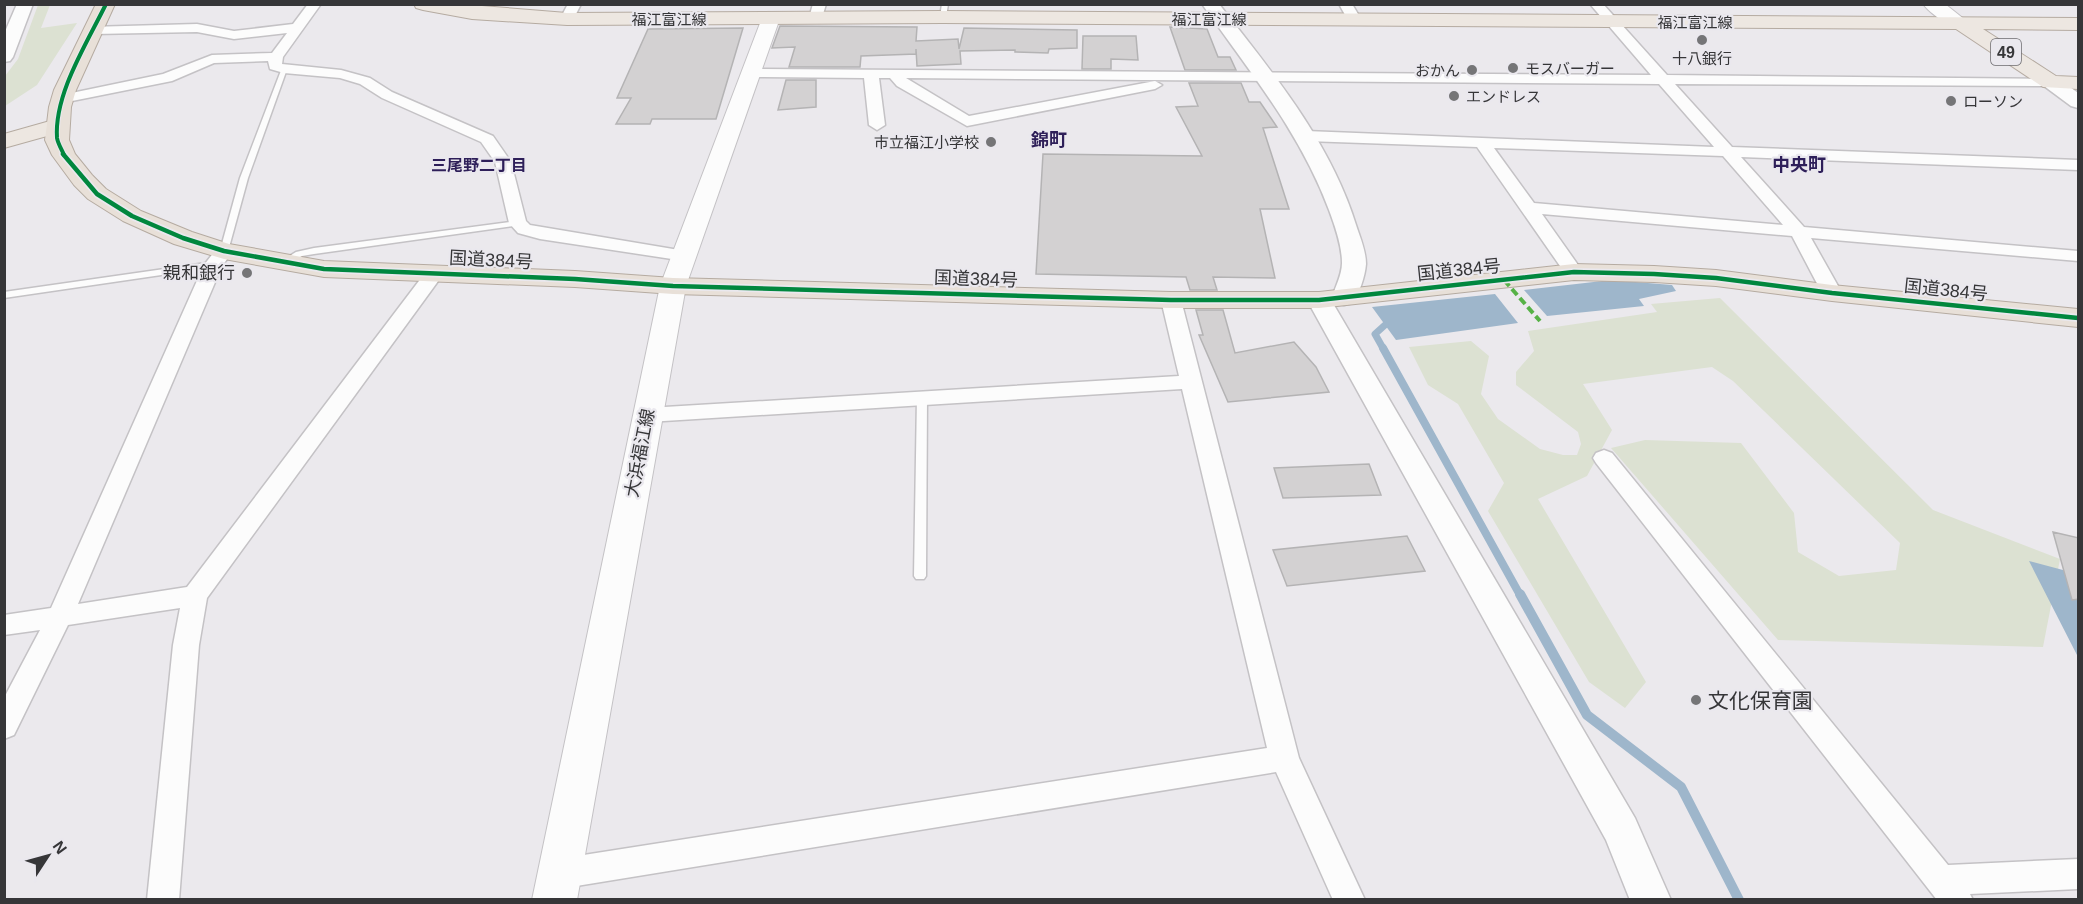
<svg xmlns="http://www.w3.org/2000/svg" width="2083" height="904" font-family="Arial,'Noto Sans JP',sans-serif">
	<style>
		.green { fill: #dce1d2 }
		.water { fill: #9eb6cb }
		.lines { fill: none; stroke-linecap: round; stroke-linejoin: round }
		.stream-far2 { stroke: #9eb6cb; stroke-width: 7 }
		.stream-far1 { stroke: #9eb6cb; stroke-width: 8 }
		.stream { stroke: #9eb6cb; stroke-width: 10 }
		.building { fill: #d3d1d2; stroke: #b4b3b4; stroke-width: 1.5 }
		.service-casing { stroke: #c4c2c5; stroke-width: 3 }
		.minor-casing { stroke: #c4c2c5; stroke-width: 3 }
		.tertiary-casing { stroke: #c4c2c5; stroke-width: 3 }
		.secondary-casing { stroke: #c4c2c5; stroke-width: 2 }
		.primary-casing { stroke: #b5aba1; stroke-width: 2 }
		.trunk-casing { stroke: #b5aba1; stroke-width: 2 }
		.service { fill: #fcfcfc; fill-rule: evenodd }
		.minor { fill: #fcfcfc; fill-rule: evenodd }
		.tertiary { fill: #fcfcfc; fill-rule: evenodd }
		.secondary { fill: #fcfcfc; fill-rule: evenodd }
		.primary { fill: #ede7e1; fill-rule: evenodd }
		.trunk { fill: #e8e0d8; fill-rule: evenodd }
		.quiet { stroke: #56b246; stroke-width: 4; stroke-dasharray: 8 4; stroke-linecap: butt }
		.cycleway-far1-casing { stroke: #eae8ee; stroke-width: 6 }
		.cycleway-casing { stroke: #eae8ee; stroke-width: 8 }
		.cycleway-far1 { stroke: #00873e; stroke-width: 4 }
		.cycleway { stroke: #00873e; stroke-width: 4.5 }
		.poi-dot { fill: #757577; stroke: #eae8ee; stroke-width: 2 }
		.labels { text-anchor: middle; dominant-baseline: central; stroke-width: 4.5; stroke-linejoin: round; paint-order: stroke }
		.far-street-label { font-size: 15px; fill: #363638; stroke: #eae8ee }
		.far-poi-label { font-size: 15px; fill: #363638; stroke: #eae8ee; text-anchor: start }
		.shield { fill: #eae8ee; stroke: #6c6b6f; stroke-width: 1.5 }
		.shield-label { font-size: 16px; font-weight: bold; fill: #363638 }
		.far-neighbourhood-label { font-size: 16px; font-weight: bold; fill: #2e1f59; stroke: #eae8ee }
		.far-quarter-label { font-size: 18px; font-weight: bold; fill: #2e1f59; stroke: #eae8ee }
		.street-label { font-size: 18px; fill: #363638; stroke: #eae8ee }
		.poi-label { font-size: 18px; fill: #363638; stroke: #eae8ee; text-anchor: end }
		.near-poi-label { font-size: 21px; fill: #363638; stroke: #eae8ee; text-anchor: start }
	</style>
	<rect width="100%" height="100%" fill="#ebe9ed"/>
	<path class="green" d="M 38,5 L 50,5 L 41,28 L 77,23 L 37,85 L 5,106 L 5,76 L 18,59 Z
		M 1720,298 L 1933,510 L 2060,559 L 2043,647 L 1778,640 L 1611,448 L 1645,440 L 1741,443 L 1794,513 L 1798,552 L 1839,576 L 1896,570 L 1900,543 L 1733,381 L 1712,367 L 1583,384 L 1612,430 L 1587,476 L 1538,499 L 1646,682 L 1625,708 L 1589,682 L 1488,511 L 1504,483 L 1458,404 L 1428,385 L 1409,347 L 1471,341 L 1489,356 L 1481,394 L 1498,419 L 1540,449 L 1563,455 L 1577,455 L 1581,444 L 1578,432 L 1516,385 L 1516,372 L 1534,351 L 1528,331 L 1657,312 L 1651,304 Z"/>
	<path class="water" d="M 1611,280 L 1672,285 L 1676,291 L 1639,299 L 1644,306 L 1547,316 L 1524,290 Z
		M 1495,294 L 1518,323 L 1396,340 L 1372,307 Z
		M 2029,561 L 2078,574 L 2078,657 Z"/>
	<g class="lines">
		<path class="stream-far2" d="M 1384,350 L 1375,334 L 1385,325"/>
		<path class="stream-far1" d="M 1383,348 L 1520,595"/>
		<path class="stream" d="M 1520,594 L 1587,715 L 1681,787 L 1739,900"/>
	</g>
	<path class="building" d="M 780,26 L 917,27 L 916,41 L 958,39 L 959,49 L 964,28 L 1077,30 L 1077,48 L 1049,49 L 1048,53 L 1015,52 L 1015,50 L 960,51 L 961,64 L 917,66 L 916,49 L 916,54 L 861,56 L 860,67 L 789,67 L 795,47 L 772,48 Z
		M 1170,27 L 1207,29 L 1218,57 L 1230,57 L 1236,70 L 1185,70 Z
		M 743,28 L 716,119 L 652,119 L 650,124 L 616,124 L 631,98 L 617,98 L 648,29 Z
		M 1083,36 L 1136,36 L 1138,60 L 1111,59 L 1111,69 L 1082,69 Z
		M 786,80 L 816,80 L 816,107 L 778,110 Z
		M 1189,83 L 1241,83 L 1249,102 L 1260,102 L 1277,127 L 1263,128 L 1289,209 L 1260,209 L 1275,278 L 1213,277 L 1217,290 L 1190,290 L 1186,277 L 1036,274 L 1043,154 L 1202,156 L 1176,107 L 1198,106 Z
		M 1196,310 L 1223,310 L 1235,353 L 1294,342 L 1316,367 L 1329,392 L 1228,402 L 1199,335 L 1203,335 Z
		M 1369,464 L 1381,495 L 1283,498 L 1274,468 Z
		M 2053,532 L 2079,538 L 2079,599 L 2072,600 Z
		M 1407,536 L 1425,571 L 1287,586 L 1273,550 Z"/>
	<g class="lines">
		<defs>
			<path id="service" d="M 942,4 L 948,4 L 946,17 L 943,19 L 940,17 Z
				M 282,68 L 287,69 L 248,178 L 228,251 L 227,253 L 221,253 L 220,251 L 240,178 Z
				M 518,221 L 522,223 L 521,225 L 314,254 L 302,256 L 284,265 L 280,262 L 296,252 L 314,248 Z
				M 213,262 L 217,265 L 216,267 L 4,298 L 4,292 Z
				M 922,394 L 927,397 L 926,576 L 924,579 L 916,579 L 914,576 L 917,397 Z"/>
			<path id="minor" d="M 308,4 L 321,4 L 283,57 L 282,64 L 341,70 L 370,78 L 392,92 L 493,136 L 511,162 L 526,221 L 530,225 L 685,251 L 691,252 L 694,256 L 691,260 L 685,261 L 540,239 L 518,233 L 509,223 L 495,162 L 481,142 L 382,98 L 360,84 L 340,78 L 284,73 L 270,69 L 268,61 L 214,63 L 172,81 L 62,103 L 55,99 L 62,95 L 163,74 L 212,55 L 272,53 L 287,33 L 234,39 L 197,32 L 94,34 L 87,30 L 89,27 L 197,24 L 234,31 L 293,24 Z
				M 568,4 L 581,4 L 572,22 L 567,23 L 560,19 Z
				M 813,4 L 826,4 L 821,21 L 811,21 L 809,18 Z
				M 1339,4 L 1352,4 L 1361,19 L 1359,22 L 1349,22 Z
				M 1590,4 L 1603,4 L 1667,75 L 2056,79 L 2058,82 L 2051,86 L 1675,84 L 1732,147 L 2078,160 L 2078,170 L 1741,157 L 1804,227 L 2078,251 L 2078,261 L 1811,238 L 1842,293 L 1839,297 L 1825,297 L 1822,293 L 1792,236 L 1542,214 L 1583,272 L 1581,276 L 1567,276 L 1477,147 L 1306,141 L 1298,136 L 1306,131 L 1714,147 L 1659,84 L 906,78 L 969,116 L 1155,81 L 1162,85 L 1155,89 L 967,126 L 897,86 L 890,78 L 879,78 L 885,125 L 877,130 L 869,125 L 864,78 L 751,77 L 744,73 L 751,69 L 1651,75 ZM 1494,148 L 1723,156 L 1783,225 L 1534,203 Z
				M 224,246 L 230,247 L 233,251 L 222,266 L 78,604 L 187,587 L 428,269 L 442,269 L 444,273 L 207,598 L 199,645 L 179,900 L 147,900 L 173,645 L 180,608 L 68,625 L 14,735 L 4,739 L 4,698 L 40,630 L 4,635 L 4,615 L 51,608 L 204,265 L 218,247 Z
				M 1171,294 L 1178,296 L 1181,300 L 1299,758 L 1365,900 L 1333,900 L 1276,772 L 558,889 L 547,884 L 542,874 L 547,864 L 558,859 L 1267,748 L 1182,389 L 648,422 L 640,420 L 637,415 L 640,410 L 648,408 L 1179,376 L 1161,300 L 1164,296 Z
				M 1604,450 L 1612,453 L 1948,865 L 2078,859 L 2078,889 L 1970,894 L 1973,900 L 1937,900 L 1596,463 L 1593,458 L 1596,453 Z"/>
			<path id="tertiary" d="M 17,4 L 33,4 L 13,57 L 10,61 L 4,62 L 4,34 Z
				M 1202,4 L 1219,4 C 1272,72 1330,141 1356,225 C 1360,237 1366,251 1366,264 C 1365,277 1359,293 1353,303 L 1344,305 L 1335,303 L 1332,298 C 1335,287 1342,275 1342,263 C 1342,246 1335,226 1329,210 C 1300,132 1249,71 1202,4 Z
				M 2051,76 L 2058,78 L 2078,93 L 2078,108 L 2071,106 L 2044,86 L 2042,82 L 2044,78 Z
				M 1319,293 L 1328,295 L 1331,300 L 1635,818 L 1671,900 L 1630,900 L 1606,840 L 1307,300 L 1310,295 Z"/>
			<path id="secondary" d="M 1923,4 L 1945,4 L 1969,23 L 1967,27 C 1952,30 1932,15 1923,4 Z
				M 771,12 L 778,14 L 780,18 L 686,286 L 577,900 L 532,900 L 660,286 L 762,18 L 764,14 Z"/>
			<path id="primary" d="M 414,4 L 457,4 L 567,13 L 943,11 L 2078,18 L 2078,30 L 1983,29 L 2056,76 L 2078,77 L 2078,89 L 2043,87 L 1956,29 L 943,23 L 567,25 L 472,19 L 423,10 L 416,8 Z
				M 57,119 L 65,121 L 68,126 L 65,131 L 4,148 L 4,134 Z"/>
			<path id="trunk" d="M 96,4 L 115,4 L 76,90 L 71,107 L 69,140 L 75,154 L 92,175 L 106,189 L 141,211 L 192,232 L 229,244 L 324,261 L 575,271 L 673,278 L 1171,292 L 1319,292 L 1574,264 L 1654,266 L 1716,270 L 1832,285 L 2078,309 L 2078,327 L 1832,301 L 1716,286 L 1654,282 L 1574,280 L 1319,308 L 1171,308 L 673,294 L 575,287 L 324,277 L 224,259 L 174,244 L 123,221 L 88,199 L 74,185 L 52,155 L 45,140 L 49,107 L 54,90 Z"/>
		</defs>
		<use href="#service" class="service-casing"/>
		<use href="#minor" class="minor-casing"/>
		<use href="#tertiary" class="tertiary-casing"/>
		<use href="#secondary" class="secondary-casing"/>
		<use href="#primary" class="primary-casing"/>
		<use href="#trunk" class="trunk-casing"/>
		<use href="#service" class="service"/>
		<use href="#minor" class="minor"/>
		<use href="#tertiary" class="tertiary"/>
		<use href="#secondary" class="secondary"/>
		<use href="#primary" class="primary"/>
		<use href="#trunk" class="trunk"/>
		<path class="quiet" d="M 1504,280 L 1540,321"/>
		<defs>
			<path id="cycleway-far1" d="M 64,155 C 62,150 58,144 57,138 C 54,94 87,43 106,4"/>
			<path id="cycleway" d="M 63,154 L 97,194 L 132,216 L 183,238 L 224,251 L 324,269 L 575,279 L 673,286 L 1171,300 L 1319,300 L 1574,272 L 1654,274 L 1716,278 L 1832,293 L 2078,318"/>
		</defs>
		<use href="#cycleway-far1" class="cycleway-far1-casing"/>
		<use href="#cycleway" class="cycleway-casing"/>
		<use href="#cycleway-far1" class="cycleway-far1"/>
		<use href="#cycleway" class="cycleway"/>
	</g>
	<g class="poi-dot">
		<circle cx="1702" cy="40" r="6"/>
		<circle cx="1513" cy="68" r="6"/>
		<circle cx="1472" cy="70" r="6"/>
		<circle cx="1454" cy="96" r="6"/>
		<circle cx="1951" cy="101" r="6"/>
		<circle cx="991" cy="142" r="6"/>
		<circle cx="247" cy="273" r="6"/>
		<circle cx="1696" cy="700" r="6"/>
	</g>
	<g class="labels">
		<g class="far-street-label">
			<text x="669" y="19">福江富江線</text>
			<text x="1209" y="19">福江富江線</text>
			<text x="1695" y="22">福江富江線</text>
		</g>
		<g class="far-poi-label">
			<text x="1702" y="58" text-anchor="middle">十八銀行</text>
			<text x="1525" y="68">モスバーガー</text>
			<text x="1460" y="70" text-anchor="end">おかん</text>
			<text x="1466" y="96">エンドレス</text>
			<text x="1963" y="101">ローソン</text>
			<text x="979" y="142" text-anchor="end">市立福江小学校</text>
		</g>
		<rect class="shield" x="1991" y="39" width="30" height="26" rx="4.5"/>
		<g class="shield-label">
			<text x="2006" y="52">49</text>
		</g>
		<g class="far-neighbourhood-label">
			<text x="479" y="165">三尾野二丁目</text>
		</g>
		<g class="far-quarter-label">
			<text x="1049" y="140">錦町</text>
			<text x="1799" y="165">中央町</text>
		</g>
		<g class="street-label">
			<text transform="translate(491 260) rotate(3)">国道384号</text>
			<text transform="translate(1459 270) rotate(-6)">国道384号</text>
			<text transform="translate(976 279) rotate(2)">国道384号</text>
			<text transform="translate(1946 290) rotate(6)">国道384号</text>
			<text transform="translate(640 453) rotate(-79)">大浜福江線</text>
		</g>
		<g class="poi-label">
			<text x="235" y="273">親和銀行</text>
		</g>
		<g class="near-poi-label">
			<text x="1708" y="700">文化保育園</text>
		</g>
	</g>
	<rect width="2083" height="904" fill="none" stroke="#363638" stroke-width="12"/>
	<g transform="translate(48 856) rotate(54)" stroke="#eae8ee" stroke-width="4.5" paint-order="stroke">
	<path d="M0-4.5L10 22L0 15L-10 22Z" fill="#363638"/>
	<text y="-9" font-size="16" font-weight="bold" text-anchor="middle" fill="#363638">N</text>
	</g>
</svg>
